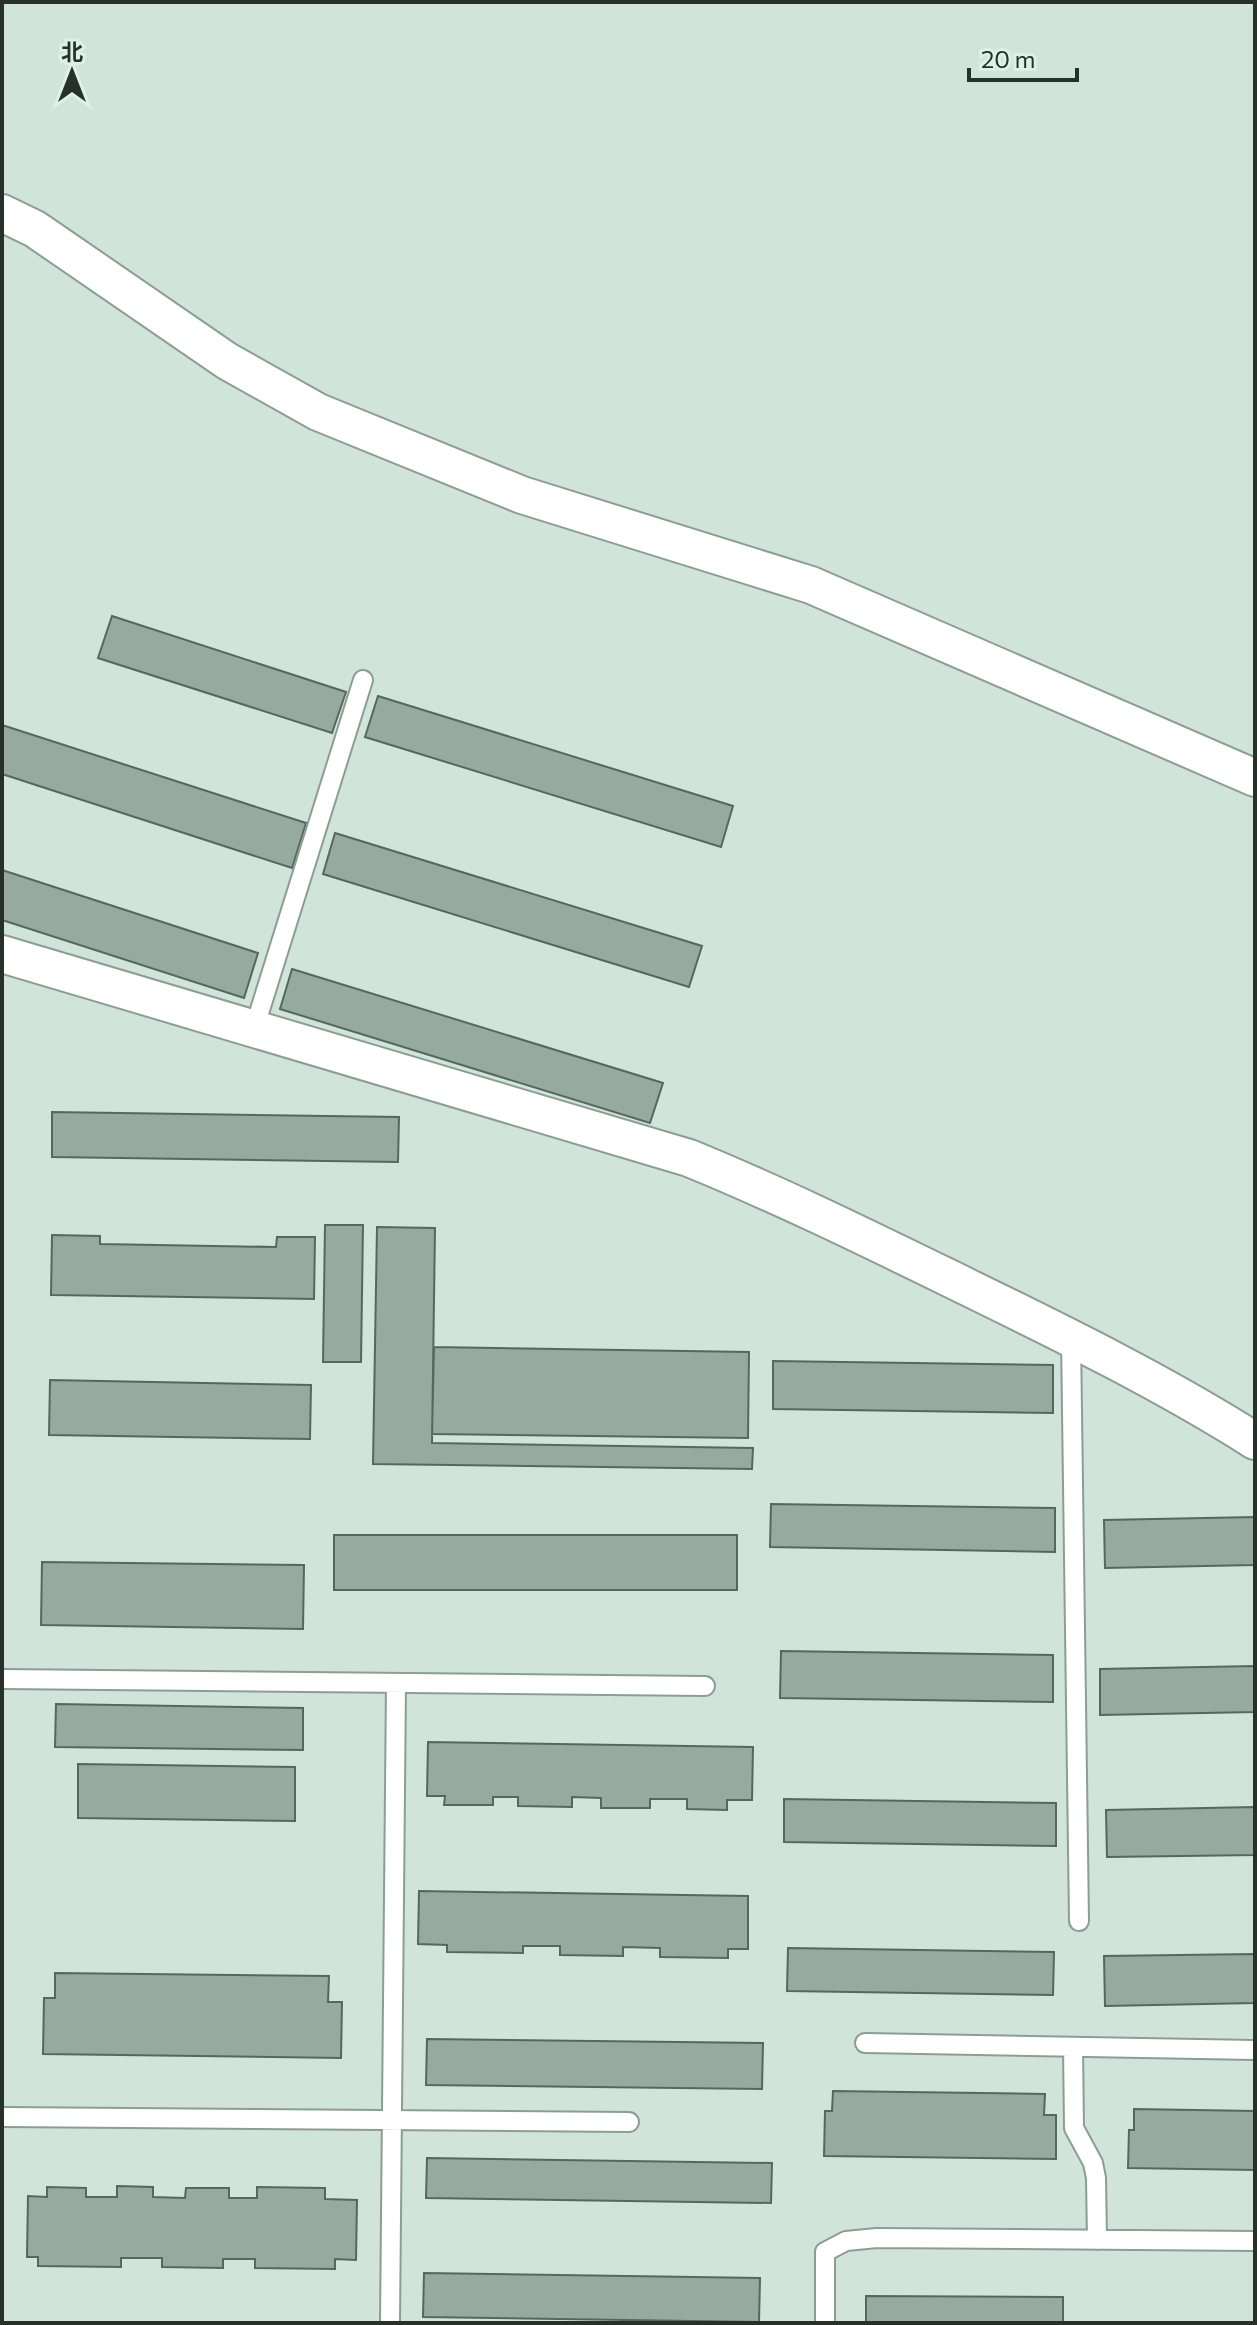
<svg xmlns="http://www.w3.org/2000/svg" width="1257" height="2325" font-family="Commissioner,'Noto Sans SC',sans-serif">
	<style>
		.building { fill: #96aa9f; stroke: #56685e; stroke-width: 2 }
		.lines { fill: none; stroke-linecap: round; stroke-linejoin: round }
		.lane-casing { stroke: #8b9e94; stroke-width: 22 }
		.street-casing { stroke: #8b9e94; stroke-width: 40 }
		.lane { stroke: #fff; stroke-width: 18 }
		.street { stroke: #fff; stroke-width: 36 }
	</style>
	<rect width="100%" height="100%" fill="#d0e4d9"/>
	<path class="building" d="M 112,616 L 346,692 L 332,733 L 98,658 Z
		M 378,696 L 733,806 L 721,847 L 365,737 Z
		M 2,725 L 306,823 L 292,868 L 2,774 Z
		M 335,833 L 702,946 L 689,987 L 323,874 Z
		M 2,870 L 258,953 L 244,998 L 2,920 Z
		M 292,969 L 663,1083 L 650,1123 L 280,1009 Z
		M 52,1112 L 399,1117 L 398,1162 L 52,1157 Z
		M 325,1225 L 363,1225 L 361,1362 L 323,1362 Z
		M 377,1227 L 435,1228 L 432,1443 L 753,1448 L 752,1469 L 373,1464 Z
		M 52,1235 L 100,1236 L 100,1244 L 276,1247 L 277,1237 L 315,1237 L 314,1299 L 51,1295 Z
		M 434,1347 L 749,1352 L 748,1438 L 432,1434 Z
		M 773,1361 L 1053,1365 L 1053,1413 L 773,1409 Z
		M 50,1380 L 311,1385 L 310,1439 L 49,1435 Z
		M 771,1504 L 1055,1508 L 1055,1552 L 770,1547 Z
		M 1255,1517 L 1255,1565 L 1105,1568 L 1104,1520 Z
		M 334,1535 L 737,1535 L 737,1590 L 334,1590 Z
		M 42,1562 L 304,1565 L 303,1629 L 41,1625 Z
		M 781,1651 L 1053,1655 L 1053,1702 L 780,1698 Z
		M 1255,1666 L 1255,1712 L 1100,1715 L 1100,1669 Z
		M 56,1704 L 303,1708 L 303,1750 L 55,1747 Z
		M 428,1742 L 753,1747 L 752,1800 L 727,1800 L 727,1810 L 687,1809 L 687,1799 L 650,1799 L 650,1808 L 601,1808 L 601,1798 L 572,1797 L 572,1807 L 518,1806 L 518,1797 L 493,1797 L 493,1805 L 444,1805 L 445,1796 L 427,1796 Z
		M 78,1764 L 295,1767 L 295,1821 L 78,1818 Z
		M 784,1799 L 1056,1803 L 1056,1846 L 784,1842 Z
		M 1255,1807 L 1255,1855 L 1107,1857 L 1106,1810 Z
		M 419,1891 L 748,1896 L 748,1949 L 728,1949 L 728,1958 L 660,1957 L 660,1948 L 623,1947 L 623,1956 L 560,1955 L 560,1946 L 523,1946 L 523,1953 L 447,1952 L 447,1945 L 418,1944 Z
		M 788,1948 L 1054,1952 L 1053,1995 L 787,1991 Z
		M 1255,1954 L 1255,2003 L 1105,2006 L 1104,1956 Z
		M 55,1973 L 329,1976 L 328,2002 L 342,2002 L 341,2058 L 43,2054 L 44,1998 L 55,1998 Z
		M 427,2039 L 763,2043 L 762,2089 L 426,2085 Z
		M 833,2091 L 1045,2094 L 1044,2115 L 1056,2115 L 1056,2159 L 824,2156 L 825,2111 L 832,2111 Z
		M 1134,2109 L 1255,2111 L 1255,2170 L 1128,2168 L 1129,2130 L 1134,2130 Z
		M 427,2158 L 772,2163 L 771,2203 L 426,2198 Z
		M 117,2186 L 153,2187 L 153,2197 L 185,2198 L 186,2188 L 229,2188 L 229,2198 L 257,2198 L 257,2187 L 325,2188 L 325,2199 L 357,2200 L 356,2260 L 335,2259 L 335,2269 L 255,2268 L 255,2259 L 223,2259 L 223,2268 L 162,2267 L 162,2258 L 121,2258 L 121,2267 L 38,2266 L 38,2257 L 27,2257 L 28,2196 L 47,2197 L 47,2187 L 86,2188 L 86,2197 L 117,2197 Z
		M 424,2273 L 760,2278 L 759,2322 L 423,2317 Z
		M 866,2296 L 1063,2297 L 1063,2323 L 866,2323 Z"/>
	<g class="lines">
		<defs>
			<path id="lane" d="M 254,1029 L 363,680
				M 1071,1338 L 1079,1921
				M 2,1679 L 705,1686
				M 865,2043 L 1255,2050
				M 1073,2047 L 1074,2128 L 1093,2163 L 1096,2178 L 1097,2240
				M 2,2117 L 629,2122
				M 390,2323 L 396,1683
				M 825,2323 L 825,2252 L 846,2241 L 877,2238 L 1255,2241"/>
			<path id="street" d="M 2,213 L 35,229 L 227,361 L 318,412 L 522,495 L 811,585 L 1255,778
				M 2,954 L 689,1158 C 777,1194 863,1236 949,1278 C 1053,1329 1157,1379 1255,1441"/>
		</defs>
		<use href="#lane" class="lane-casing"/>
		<use href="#street" class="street-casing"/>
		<use href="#lane" class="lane"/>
		<use href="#street" class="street"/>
	</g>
	<rect width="1257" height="2325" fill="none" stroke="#28302b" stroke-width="8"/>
	<g transform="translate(72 72)" stroke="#ddf1e6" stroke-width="6" paint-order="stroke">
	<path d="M0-6L14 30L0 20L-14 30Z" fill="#28302b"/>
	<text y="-12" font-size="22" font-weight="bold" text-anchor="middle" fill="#28302b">北</text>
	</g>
	<path d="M969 68v12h108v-12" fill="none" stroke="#28302b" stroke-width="4"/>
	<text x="981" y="68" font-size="24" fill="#28302b" stroke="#ddf1e6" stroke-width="6" paint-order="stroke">20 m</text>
</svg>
